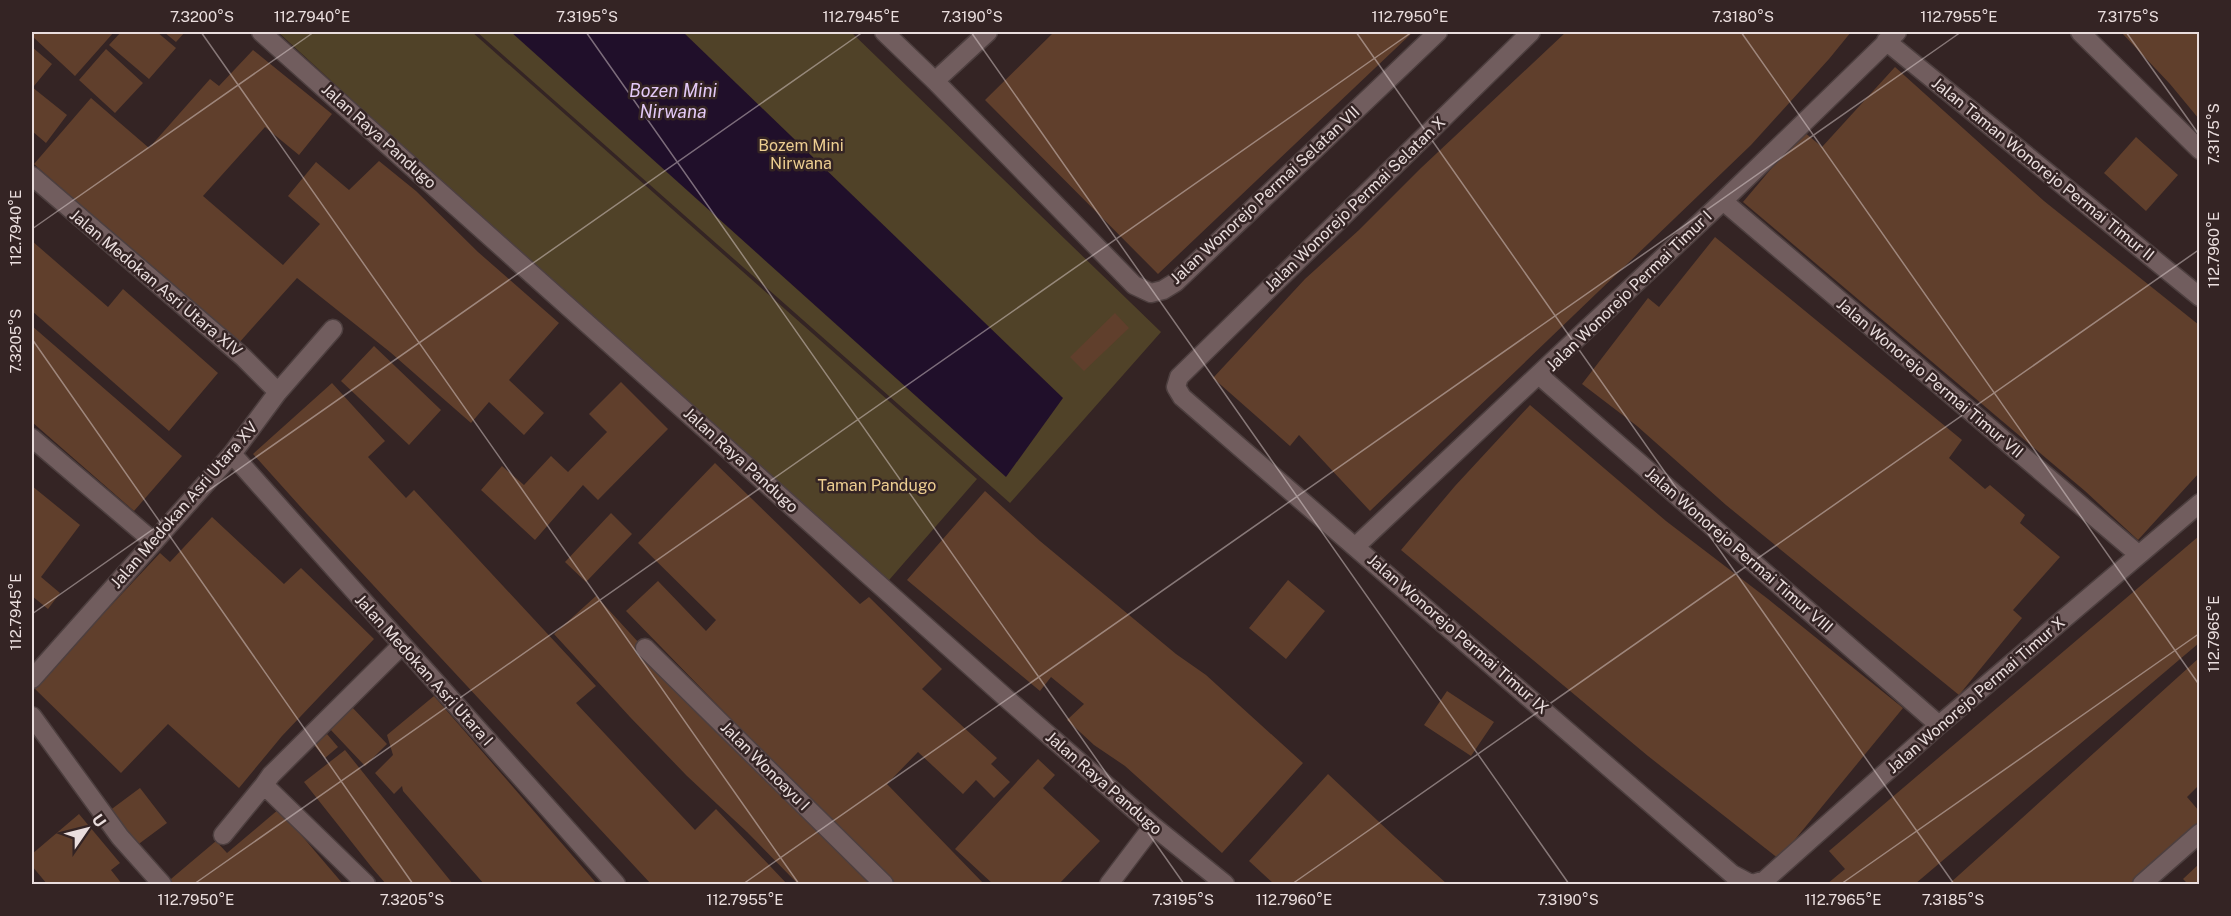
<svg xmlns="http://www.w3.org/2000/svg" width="2231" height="916" font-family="'Public Sans',sans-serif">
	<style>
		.green { fill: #504228 }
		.water { fill: #200f2a }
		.building { fill: #603f2c }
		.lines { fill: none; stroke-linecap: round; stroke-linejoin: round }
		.street-casing { stroke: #4d3f3f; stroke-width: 21 }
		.street { stroke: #715d5e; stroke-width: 18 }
		.ticks { fill: none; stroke: #eadede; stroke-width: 1.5; stroke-opacity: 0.45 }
		.labels { text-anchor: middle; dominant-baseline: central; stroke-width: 5; stroke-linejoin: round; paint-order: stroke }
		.street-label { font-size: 16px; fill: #eadede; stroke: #342424 }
		.park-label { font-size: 16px; fill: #edce91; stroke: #342424 }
		.water-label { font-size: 18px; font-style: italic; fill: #e3c9f7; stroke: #342424 }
		.neatline { fill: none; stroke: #eadede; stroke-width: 2 }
		.ticks-label { font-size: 15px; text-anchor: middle; fill: #eadede }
	</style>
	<rect width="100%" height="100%" fill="#342424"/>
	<path class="green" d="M 278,32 L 472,32 L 977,479 L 883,587 Z
		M 477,32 L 851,32 L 1161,332 L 1010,503 Z"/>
	<path class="water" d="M 511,32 L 683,32 L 1063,398 L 1006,477 Z"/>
	<path class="building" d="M 34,32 L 114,32 L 75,76 L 32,36 Z
		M 121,32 L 157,32 L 176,48 L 149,79 L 109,45 Z
		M 164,32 L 185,32 L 176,42 Z
		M 1054,32 L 1413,32 L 1158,274 L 985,100 Z
		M 1566,32 L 1851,32 L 1829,59 L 1751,145 L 1370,511 L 1299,435 L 1290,446 L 1213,378 L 1305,279 L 1359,230 L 1421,168 Z
		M 2121,32 L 2199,32 L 2199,119 L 2170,84 Z
		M 32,47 L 52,64 L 34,86 L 32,83 Z
		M 106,49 L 143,83 L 115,113 L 79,80 Z
		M 253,50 L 332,114 L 299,155 L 265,127 L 203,196 L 283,265 L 320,224 L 288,196 L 316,162 L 349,190 L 379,161 L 416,191 L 478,252 L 559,323 L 509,380 L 544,413 L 524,435 L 489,402 L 471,423 L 390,352 L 297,278 L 238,344 L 34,164 L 91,98 L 149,148 L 210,79 L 219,86 Z
		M 1895,67 L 2044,201 L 2199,325 L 2199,473 L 2138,540 L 2085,491 L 1743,202 L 1803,131 L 1822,147 Z
		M 32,87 L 67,115 L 46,143 L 32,131 Z
		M 2136,137 L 2178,175 L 2146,211 L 2104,173 Z
		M 1715,237 L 1962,440 L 1949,458 L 1985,489 L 1990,485 L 2025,515 L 2020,523 L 2060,557 L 2013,610 L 2022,618 L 1959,695 L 1726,505 L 1637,426 L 1582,384 L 1648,298 L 1659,307 Z
		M 32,241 L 108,307 L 123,289 L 218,373 L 169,431 L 32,311 Z
		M 1115,313 L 1129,328 L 1084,371 L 1070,357 Z
		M 32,326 L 182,456 L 134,511 L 32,422 Z
		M 374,346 L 441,410 L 409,445 L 341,381 Z
		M 621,382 L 668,429 L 598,500 L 583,485 L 535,540 L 481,490 L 502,466 L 524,485 L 551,456 L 568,472 L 607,432 L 589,414 Z
		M 332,383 L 385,441 L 368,457 L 406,498 L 414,490 L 596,686 L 576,703 L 695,830 L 716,809 L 787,884 L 651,884 L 307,514 L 253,454 Z
		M 1530,405 L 1666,521 L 1768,599 L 1903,708 L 1779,859 L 1648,756 L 1401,550 L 1455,486 Z
		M 715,463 L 860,604 L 869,597 L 942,669 L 922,689 L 997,758 L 991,764 L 1010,782 L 994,798 L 976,780 L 963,794 L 918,752 L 887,784 L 984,884 L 892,884 L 626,611 L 658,581 L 706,631 L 716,620 L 638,543 Z
		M 32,486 L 80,525 L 41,577 L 60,593 L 48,609 L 32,596 Z
		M 985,491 L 1040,541 L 1176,654 L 1206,675 L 1303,763 L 1222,853 L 1125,766 L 1094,745 L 1067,720 L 1084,704 L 1051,677 L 1040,691 L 907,580 Z
		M 611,513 L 632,534 L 586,582 L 565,562 Z
		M 212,517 L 284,584 L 301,568 L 374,639 L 282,736 L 239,788 L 168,724 L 121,773 L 34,688 L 160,553 L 170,562 Z
		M 2199,536 L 2199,643 L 1915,884 L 1827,884 L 1845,869 L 1829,851 Z
		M 1288,580 L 1325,611 L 1286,659 L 1249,628 Z
		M 596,596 L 672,679 L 878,884 L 798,884 L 747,832 L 687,776 L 630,717 L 554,634 Z
		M 2199,658 L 2199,785 L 2187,797 L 2199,811 L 2199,823 L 2131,884 L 1949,884 Z
		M 1447,691 L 1494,722 L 1471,756 L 1424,725 Z
		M 434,696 L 493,764 L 597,884 L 484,884 L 403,791 L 402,786 L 394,794 L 375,773 L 393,755 L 387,735 Z
		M 351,706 L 387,744 L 365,766 L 329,728 Z
		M 327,734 L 338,747 L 325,758 L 314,745 Z
		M 345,750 L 414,836 L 453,884 L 386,884 L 373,869 L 304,782 Z
		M 1038,759 L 1055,775 L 1043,788 L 1100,841 L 1059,884 L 993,884 L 955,849 Z
		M 1328,774 L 1395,837 L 1447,884 L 1274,884 L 1249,861 Z
		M 140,788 L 167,823 L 136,846 L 109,811 Z
		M 279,809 L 343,884 L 165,884 L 216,841 L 227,853 Z
		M 79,814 L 120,863 L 111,870 L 122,884 L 47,884 L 32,866 L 32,854 Z
		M 2199,864 L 2199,884 L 2188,884 L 2183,879 Z"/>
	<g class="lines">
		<defs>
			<path id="street" d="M 261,32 L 1006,698 L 1153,826 L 1225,884
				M 884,32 L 935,81 L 1134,285 L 1151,293 L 1163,290 L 1176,282 L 1438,32
				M 1531,32 L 1179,377 L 1176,387 L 1182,397 L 1732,874 L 1751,884
				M 2080,32 L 2200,150
				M 1886,41 L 2200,297
				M 935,81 L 988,32
				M 32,176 L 243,357 L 278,392
				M 1723,201 L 2138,554
				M 1540,376 L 1939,725
				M 32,438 L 154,542
				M 232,454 L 616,884
				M 1356,546 L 1723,201 L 1897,32
				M 645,648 L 884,884
				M 32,679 L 232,454 L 278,392 L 333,329
				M 32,716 L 120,837 L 162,884
				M 223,835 L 264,785
				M 366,884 L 264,785 L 271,775 L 402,645
				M 1109,884 L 1153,826
				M 1752,884 L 1765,880 L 1939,725 L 2200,503
				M 2142,884 L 2200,833"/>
		</defs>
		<use href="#street" class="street-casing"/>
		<use href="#street" class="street"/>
	</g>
	<path class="ticks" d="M 201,32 L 799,884M 586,32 L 1184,884M 971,32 L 1569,884M 1356,32 L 1954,884M 1741,32 L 2200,686M 2126,32 L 2200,136M 32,229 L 314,32M 32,339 L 413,884M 32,614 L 863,32M 194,884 L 1412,32M 743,884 L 1961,32M 1292,884 L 2200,249M 1841,884 L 2200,633"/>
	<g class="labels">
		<g class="street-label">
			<text transform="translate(379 136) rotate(42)">Jalan Raya Pandugo</text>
			<text transform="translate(2043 169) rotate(39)">Jalan Taman Wonorejo Permai Timur II</text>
			<text transform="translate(1265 195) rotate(-43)">Jalan Wonorejo Permai Selatan VII</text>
			<text transform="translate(1355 204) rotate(-44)">Jalan Wonorejo Permai Selatan X</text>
			<text transform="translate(156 283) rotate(40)">Jalan Medokan Asri Utara XIV</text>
			<text transform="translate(1629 291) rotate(-44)">Jalan Wonorejo Permai Timur I</text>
			<text transform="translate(1930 378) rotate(40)">Jalan Wonorejo Permai Timur VII</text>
			<text transform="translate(741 460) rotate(42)">Jalan Raya Pandugo</text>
			<text transform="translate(184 505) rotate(-49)">Jalan Medokan Asri Utara XV</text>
			<text transform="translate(1739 550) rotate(41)">Jalan Wonorejo Permai Timur VIII</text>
			<text transform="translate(1458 634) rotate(41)">Jalan Wonorejo Permai Timur IX</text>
			<text transform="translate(424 670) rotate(48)">Jalan Medokan Asri Utara I</text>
			<text transform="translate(1976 695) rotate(-41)">Jalan Wonorejo Permai Timur X</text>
			<text transform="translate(765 766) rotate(45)">Jalan Wonoayu I</text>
			<text transform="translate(1104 783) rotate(41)">Jalan Raya Pandugo</text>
		</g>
		<g class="park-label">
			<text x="801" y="145">Bozem Mini<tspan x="801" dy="18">Nirwana</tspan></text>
			<text x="877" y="485">Taman Pandugo</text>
		</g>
		<g class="water-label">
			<text x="673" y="90">Bozen Mini<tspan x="673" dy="21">Nirwana</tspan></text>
		</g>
	</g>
	<rect width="2231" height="916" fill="none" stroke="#342424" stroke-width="66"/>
	<g transform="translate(87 829) rotate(55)" stroke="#342424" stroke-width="4.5" paint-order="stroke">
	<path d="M0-4.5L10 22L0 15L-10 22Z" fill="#eadede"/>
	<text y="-9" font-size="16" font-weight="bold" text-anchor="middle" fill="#eadede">U</text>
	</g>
	<rect x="33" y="33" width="2165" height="850" class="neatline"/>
	<g class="ticks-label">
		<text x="202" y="22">7.3200°S</text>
		<text x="312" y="22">112.7940°E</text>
		<text x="587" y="22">7.3195°S</text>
		<text x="861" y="22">112.7945°E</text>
		<text x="972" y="22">7.3190°S</text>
		<text x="1410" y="22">112.7950°E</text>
		<text x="1743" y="22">7.3180°S</text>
		<text x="1959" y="22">112.7955°E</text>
		<text x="2128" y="22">7.3175°S</text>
		<text transform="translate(2214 134) rotate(-90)" y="5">7.3175°S</text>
		<text transform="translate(16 228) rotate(-90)" y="5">112.7940°E</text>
		<text transform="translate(2214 250) rotate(-90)" y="5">112.7960°E</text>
		<text transform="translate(16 341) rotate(-90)" y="5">7.3205°S</text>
		<text transform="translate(16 612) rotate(-90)" y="5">112.7945°E</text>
		<text transform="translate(2214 634) rotate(-90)" y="5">112.7965°E</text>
		<text x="196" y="905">112.7950°E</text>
		<text x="412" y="905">7.3205°S</text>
		<text x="745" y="905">112.7955°E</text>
		<text x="1183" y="905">7.3195°S</text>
		<text x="1294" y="905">112.7960°E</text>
		<text x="1568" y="905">7.3190°S</text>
		<text x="1843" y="905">112.7965°E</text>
		<text x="1953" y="905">7.3185°S</text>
	</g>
</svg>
